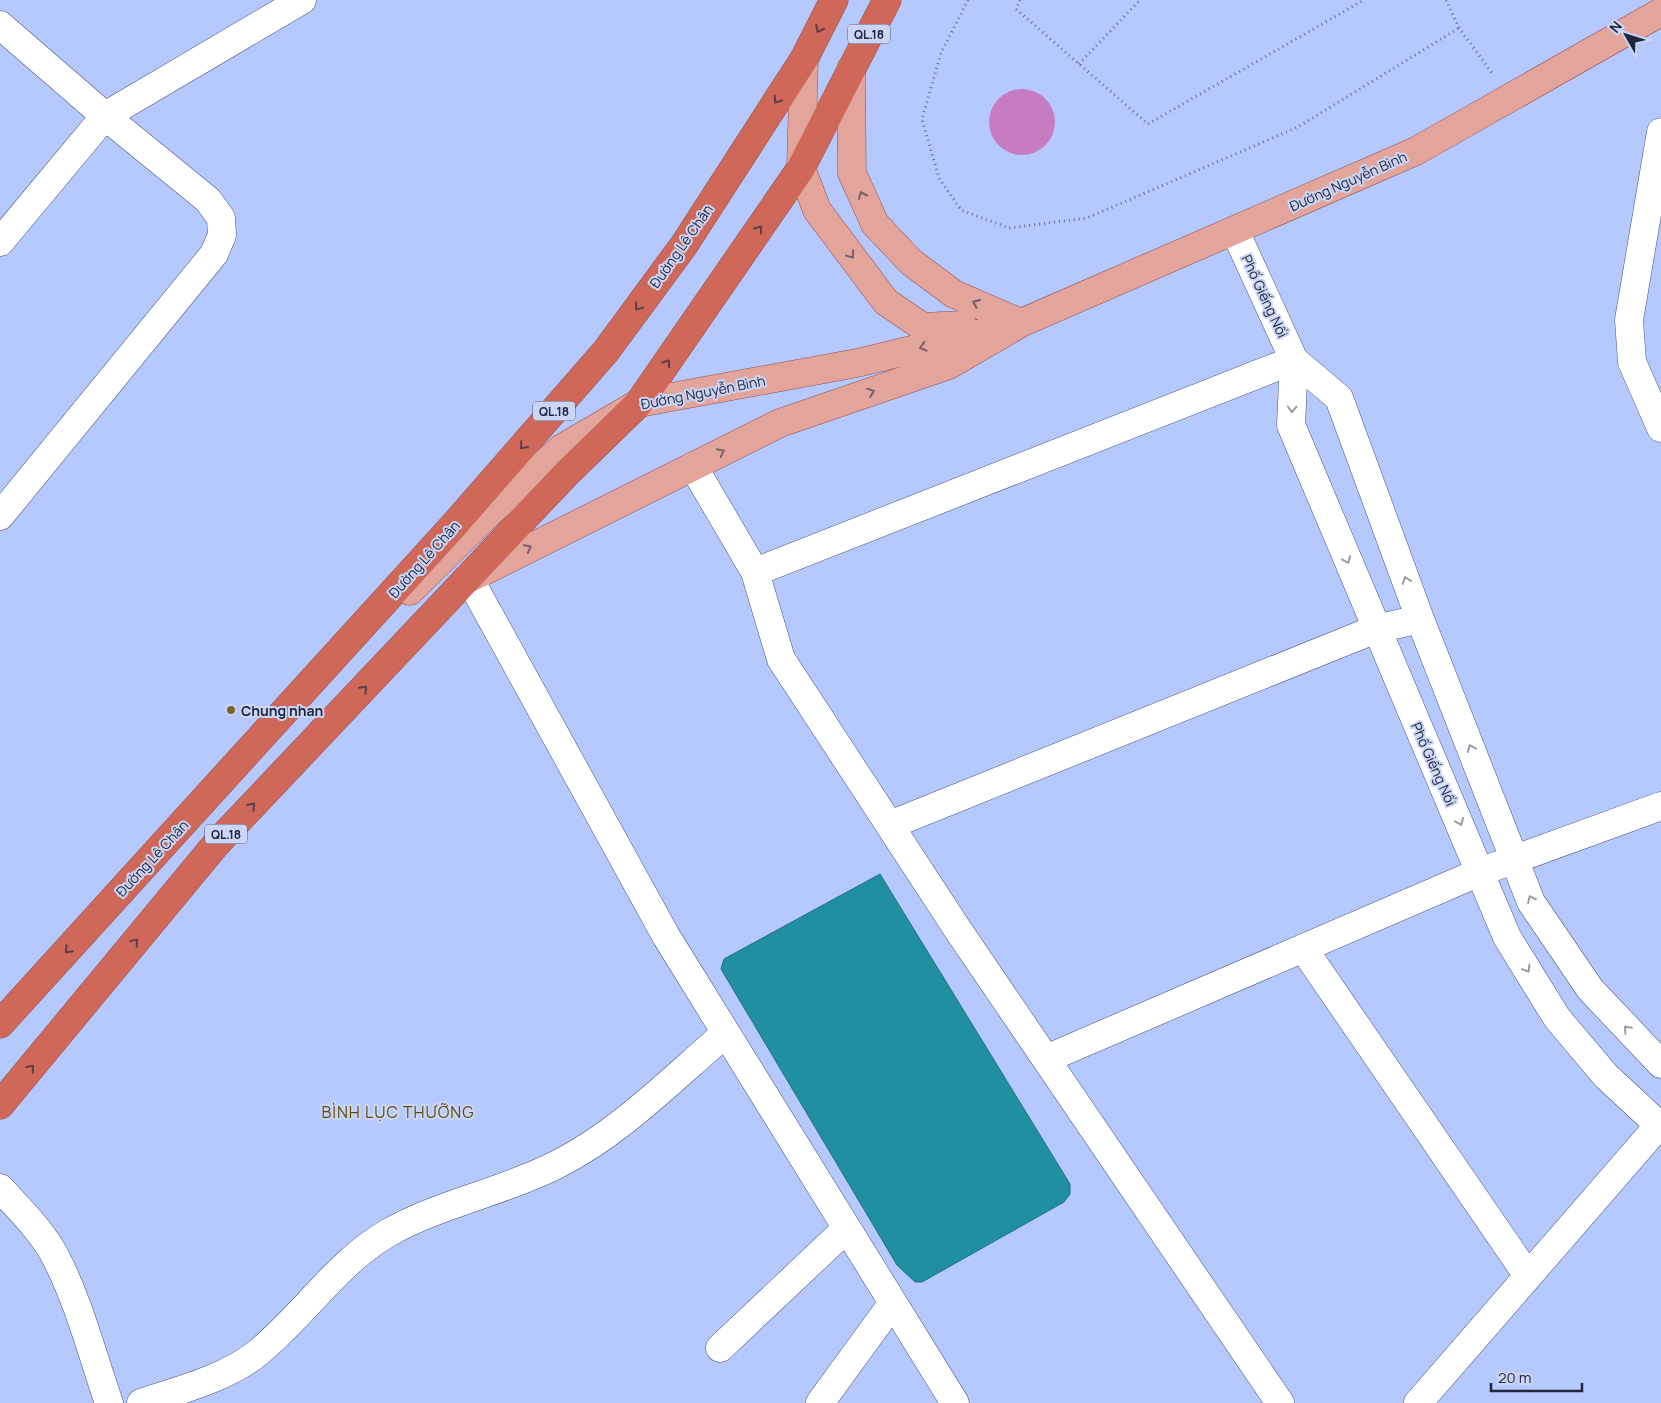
<svg xmlns="http://www.w3.org/2000/svg" width="1661" height="1403" font-family="Manrope,sans-serif">
	<style>
		.green { fill: #c77bc0 }
		.water { fill: #208f9f; stroke: #207081 }
		.lines { fill: none; stroke-linecap: round; stroke-linejoin: round }
		.minor-casing { stroke: #465482; stroke-width: 29 }
		.major-casing { stroke: #92514e; stroke-width: 29 }
		.highway-casing { stroke: #92514e; stroke-width: 29 }
		.path { stroke: #647094; stroke-width: 3; stroke-dasharray: 1 4; stroke-linecap: butt }
		.minor { stroke: #fff; stroke-width: 28 }
		.major { stroke: #e2a49b; stroke-width: 28 }
		.highway { stroke: #cf6859; stroke-width: 28 }
		.oneway { stroke: #5d3d46 }
		.oneway2 { stroke: #775f66 }
		.oneway3 { stroke: #9b9da7 }
		.poi-dot { fill: #756331; stroke: #cbd6f7; stroke-width: 2 }
		.labels { text-anchor: middle; dominant-baseline: central; stroke-width: 4; stroke-linejoin: round; paint-order: stroke }
		.shield { fill: #cbd6f7; stroke: #535b73; stroke-width: 1 }
		.shield-label { font-size: 12px; font-weight: bold; fill: #20263b }
		.street-label { font-size: 14px; fill: #20263b; stroke: #cbd6f7 }
		.poi-label { font-size: 14px; font-weight: bold; fill: #20263b; stroke: #cbd6f7; text-anchor: start }
		.quarter-label { font-size: 16px; letter-spacing: 1px; fill: #5f4c0e; stroke: #cbd6f7 }
	</style>
	<rect width="100%" height="100%" fill="#b6c9fe"/>
	<path class="green" d="M989 122a33 33 0 1 1 66 0a33 33 0 1 1-66 0Z"/>
	<path class="water" d="M 880,874 L 1070,1184 L 1070,1194 L 1064,1202 L 922,1282 L 915,1282 L 897,1265 L 721,969 L 724,959 Z"/>
	<g class="lines">
		<defs>
			<path id="minor" d="M 0,25 L 105,116 L 208,200 L 221,218 L 222,235 L 214,254 L 0,516
				M 1661,132 L 1629,320 L 1632,362 L 1661,428
				M 1235,231 L 1294,360 L 1339,398 L 1420,619 L 1531,902 L 1590,989 L 1661,1064
				M 0,242 L 105,116 L 302,0
				M 1294,360 L 1291,425 L 1507,937 L 1557,1018 L 1606,1076 L 1661,1127
				M 693,466 L 755,572 L 781,659 L 958,930 L 1280,1403
				M 755,572 L 1294,360
				M 469,578 L 666,936 L 955,1403
				M 890,825 L 1376,629 L 1420,619
				M 1303,948 L 1528,1276
				M 1046,1059 L 1480,872 L 1661,806
				M 0,1188 C 19,1209 42,1231 55,1256 C 79,1302 92,1354 109,1403
				M 720,1348 L 846,1229
				M 141,1403 C 179,1390 222,1380 255,1355 C 302,1318 336,1263 388,1233 C 441,1203 503,1192 556,1165 C 620,1133 672,1079 726,1033
				M 820,1403 L 892,1304
				M 1418,1403 L 1661,1123"/>
			<path id="major" d="M 804,59 L 801,168 L 817,210 L 886,302 L 923,327 L 962,325
				M 851,69 L 852,173 L 875,224 L 911,262 L 954,294 L 1021,323
				M 470,578 L 780,423 L 949,365 L 1021,323 L 1416,151 L 1661,12
				M 410,591 L 490,512 L 562,448 L 639,403 L 857,363 L 990,331"/>
			<path id="highway" d="M 0,1024 L 455,524 L 606,351 L 684,245 L 804,59 L 834,0
				M 0,1105 L 217,843 L 567,473 L 639,403 L 801,168 L 887,0"/>
		</defs>
		<use href="#minor" class="minor-casing"/>
		<use href="#major" class="major-casing"/>
		<use href="#highway" class="highway-casing"/>
		<path class="path" d="M 968,0 L 941,53 L 922,119 L 939,178 L 961,210 L 1009,228 L 1087,218 L 1298,127 L 1459,28
			M 1020,0 L 1016,9 L 1148,124 L 1364,0
			M 1446,0 L 1459,28 L 1492,73
			M 1079,64 L 1140,0"/>
		<use href="#minor" class="minor"/>
		<use href="#major" class="major"/>
		<use href="#highway" class="highway"/>
	</g>
	<defs><path id="oneway-chevron" d="M-2-3.5L2.5 0L-2 3.5" fill="none" stroke-width="1.6" stroke-linecap="round" stroke-linejoin="round" transform="scale(1.25)"/></defs>
	<g class="oneway">
		<use href="#oneway-chevron" transform="translate(819 29) rotate(117)"/>
		<use href="#oneway-chevron" transform="translate(777 100) rotate(123)"/>
		<use href="#oneway-chevron" transform="translate(759 229) rotate(-55)"/>
		<use href="#oneway-chevron" transform="translate(638 307) rotate(127)"/>
		<use href="#oneway-chevron" transform="translate(667 363) rotate(-55)"/>
		<use href="#oneway-chevron" transform="translate(523 446) rotate(131)"/>
		<use href="#oneway-chevron" transform="translate(364 689) rotate(-46)"/>
		<use href="#oneway-chevron" transform="translate(252 806) rotate(-46)"/>
		<use href="#oneway-chevron" transform="translate(135 942) rotate(-50)"/>
		<use href="#oneway-chevron" transform="translate(68 950) rotate(133)"/>
		<use href="#oneway-chevron" transform="translate(31 1068) rotate(-50)"/>
	</g>
	<g class="oneway2">
		<use href="#oneway-chevron" transform="translate(862 195) rotate(-114)"/>
		<use href="#oneway-chevron" transform="translate(851 255) rotate(53)"/>
		<use href="#oneway-chevron" transform="translate(976 303) rotate(-156)"/>
		<use href="#oneway-chevron" transform="translate(923 347) rotate(166)"/>
		<use href="#oneway-chevron" transform="translate(871 392) rotate(-19)"/>
		<use href="#oneway-chevron" transform="translate(721 452) rotate(-26)"/>
		<use href="#oneway-chevron" transform="translate(528 548) rotate(-27)"/>
	</g>
	<g class="oneway3">
		<use href="#oneway-chevron" transform="translate(1292 409) rotate(93)"/>
		<use href="#oneway-chevron" transform="translate(1347 560) rotate(67)"/>
		<use href="#oneway-chevron" transform="translate(1406 580) rotate(-110)"/>
		<use href="#oneway-chevron" transform="translate(1471 748) rotate(-112)"/>
		<use href="#oneway-chevron" transform="translate(1460 822) rotate(67)"/>
		<use href="#oneway-chevron" transform="translate(1531 899) rotate(-115)"/>
		<use href="#oneway-chevron" transform="translate(1527 969) rotate(59)"/>
		<use href="#oneway-chevron" transform="translate(1627 1029) rotate(-133)"/>
	</g>
	<circle class="poi-dot" cx="231" cy="710" r="5"/>
	<g class="labels">
		<g class="shield">
			<rect x="848" y="24.5" width="42" height="19" rx="4"/>
			<rect x="533" y="401.5" width="42" height="19" rx="4"/>
			<rect x="205" y="824.5" width="42" height="19" rx="4"/>
		</g>
		<g class="shield-label">
			<text x="869" y="34">QL.18</text>
			<text x="554" y="411">QL.18</text>
			<text x="226" y="834">QL.18</text>
		</g>
		<g class="street-label">
			<text transform="translate(1348 181) rotate(-24)">Đường Nguyễn Bình</text>
			<text transform="translate(681 246) rotate(-55)">Đường Lê Chân</text>
			<text transform="translate(1265 296) rotate(65)">Phố Giếng Nối</text>
			<text transform="translate(703 392) rotate(-11)">Đường Nguyễn Bình</text>
			<text transform="translate(424 559) rotate(-48)">Đường Lê Chân</text>
			<text transform="translate(1434 764) rotate(66)">Phố Giếng Nối</text>
			<text transform="translate(152 858) rotate(-47)">Đường Lê Chân</text>
		</g>
		<g class="poi-label">
			<text x="241" y="710">Chung nhan</text>
		</g>
		<g class="quarter-label">
			<text x="398" y="1112">BÌNH LỤC THƯỠNG</text>
		</g>
	</g>
	<g transform="translate(1626 35) rotate(309)" stroke="#cbd6f7" stroke-width="4" paint-order="stroke">
	<path d="M0-4L9 19L0 12L-9 19Z" fill="#20263b"/>
	<text y="-8" font-size="14" font-weight="bold" text-anchor="middle" fill="#20263b">N</text>
	</g>
	<path d="M1491 1383v8h91v-8" fill="none" stroke="#20263b" stroke-width="2.5"/>
	<text x="1498" y="1383" font-size="15" fill="#20263b" stroke="#cbd6f7" stroke-width="4" paint-order="stroke">20 m</text>
</svg>
